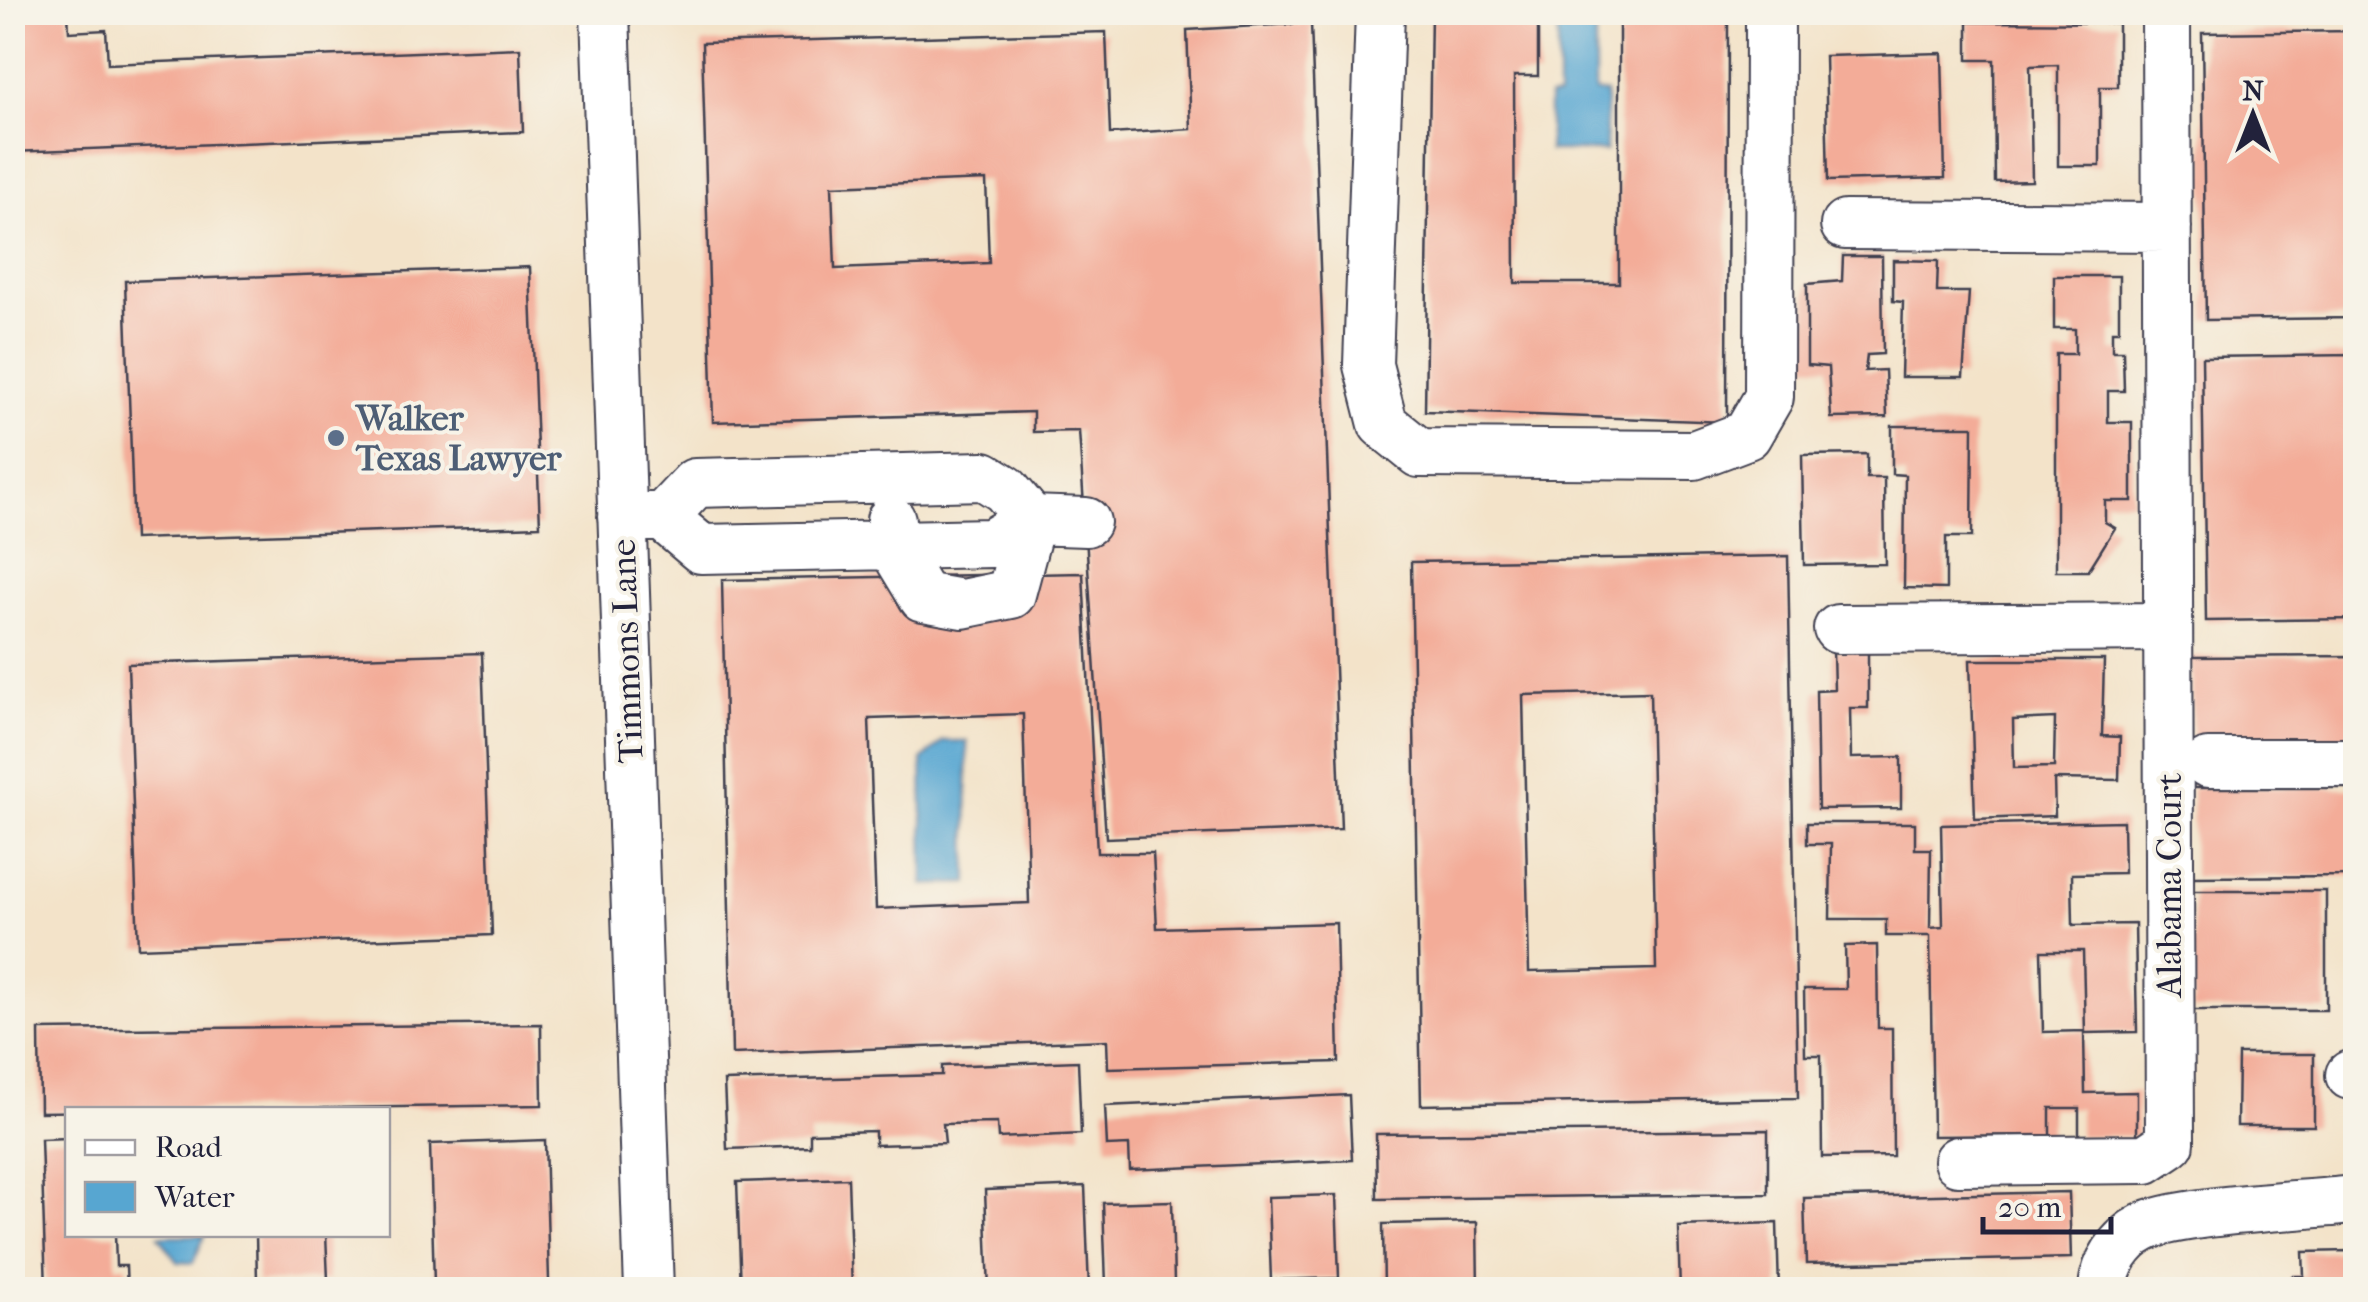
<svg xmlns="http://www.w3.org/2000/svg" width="2368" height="1302" font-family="'IM FELL French Canon',serif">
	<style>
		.water { fill: #57a6d1; stroke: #3c6486; stroke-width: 2.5 }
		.building { fill: #f3ac98; fill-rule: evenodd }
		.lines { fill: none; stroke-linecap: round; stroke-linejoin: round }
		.minor-casing { stroke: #413f50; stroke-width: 52 }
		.minor { stroke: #fff; stroke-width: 48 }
		.service-dot { fill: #5c6f8a; stroke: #f7f3e8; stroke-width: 4 }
		.labels { text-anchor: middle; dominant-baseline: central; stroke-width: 8; stroke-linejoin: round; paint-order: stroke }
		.service-label { font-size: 35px; font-weight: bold; fill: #4e5e75; stroke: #f7f3e8; text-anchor: start }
		.street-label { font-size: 35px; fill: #22223b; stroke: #f7f3e8 }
	</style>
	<rect width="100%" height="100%" fill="#f7f3e8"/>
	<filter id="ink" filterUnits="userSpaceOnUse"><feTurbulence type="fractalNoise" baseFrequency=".01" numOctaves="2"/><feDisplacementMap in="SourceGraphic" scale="20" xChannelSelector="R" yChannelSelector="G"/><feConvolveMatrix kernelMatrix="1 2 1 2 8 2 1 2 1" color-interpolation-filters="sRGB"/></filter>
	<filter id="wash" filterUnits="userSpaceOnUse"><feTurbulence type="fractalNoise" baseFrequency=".0048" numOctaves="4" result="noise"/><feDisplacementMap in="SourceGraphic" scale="40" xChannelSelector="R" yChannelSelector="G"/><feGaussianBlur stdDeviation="2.25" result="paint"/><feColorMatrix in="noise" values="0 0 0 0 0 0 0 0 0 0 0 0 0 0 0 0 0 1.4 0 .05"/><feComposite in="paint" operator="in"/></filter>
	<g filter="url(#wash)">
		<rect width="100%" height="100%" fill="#f3e3c9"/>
		<path class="water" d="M 1558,13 L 1595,13 L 1595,92 L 1606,93 L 1606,151 L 1549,151 L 1549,97 L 1558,96 Z
			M 943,741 L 967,741 L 968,883 L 924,885 L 922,760 Z
			M 205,1235 L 193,1263 L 178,1262 L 159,1236 Z"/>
		<g id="blocks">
			<path class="building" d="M 12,12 L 68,12 L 69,32 L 106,30 L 108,64 L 520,48 L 523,132 L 12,152 Z
				M 1431,12 L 1538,12 L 1538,76 L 1514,76 L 1515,283 L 1619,283 L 1619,12 L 1728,12 L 1727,422 L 1425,411 Z
				M 2055,12 L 2090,12 L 2090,16 L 2055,17 Z
				M 1968,22 L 2118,23 L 2118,87 L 2100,87 L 2100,166 L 2058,166 L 2058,65 L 2030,66 L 2032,181 L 1995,182 L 1994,60 L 1968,60 Z
				M 1311,23 L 1341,829 L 1106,838 L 1079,431 L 1033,432 L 1033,412 L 713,422 L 702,43 L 1106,32 L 1110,134 L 1191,129 L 1187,30 ZM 986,180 L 989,263 L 835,269 L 832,186 Z
				M 2356,31 L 2356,318 L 2206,320 L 2202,33 Z
				M 1942,53 L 1945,178 L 1828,181 L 1825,56 Z
				M 1843,256 L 1882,256 L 1883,354 L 1867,355 L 1865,371 L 1885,370 L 1887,417 L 1831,418 L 1828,367 L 1807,365 L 1807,284 L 1842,281 Z
				M 1893,260 L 1938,261 L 1937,292 L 1969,292 L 1963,377 L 1901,377 L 1903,302 L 1893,301 Z
				M 530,267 L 540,526 L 134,539 L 125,281 Z
				M 2054,276 L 2119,276 L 2119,331 L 2112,331 L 2112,351 L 2123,351 L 2124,391 L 2108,391 L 2108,422 L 2132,422 L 2132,501 L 2105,501 L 2105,522 L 2115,528 L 2088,571 L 2056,571 L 2056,354 L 2075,354 L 2075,329 L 2054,329 Z
				M 2356,355 L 2356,619 L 2206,621 L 2202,357 Z
				M 1892,426 L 1973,426 L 1972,537 L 1946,537 L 1946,589 L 1904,588 L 1905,475 L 1892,474 Z
				M 1867,454 L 1867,478 L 1884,478 L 1885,564 L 1804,565 L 1802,455 Z
				M 1788,556 L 1798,1098 L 1421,1105 L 1411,562 ZM 1650,692 L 1656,969 L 1529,972 L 1523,695 Z
				M 1083,573 L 1097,853 L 1153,853 L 1157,928 L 1336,923 L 1339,1062 L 1108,1068 L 1107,1040 L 732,1054 L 722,580 ZM 1023,714 L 1029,903 L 876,909 L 869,719 Z
				M 1868,650 L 1868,708 L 1850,708 L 1851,758 L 1901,757 L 1901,808 L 1818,809 L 1816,691 L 1834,690 L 1833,651 Z
				M 482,653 L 492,935 L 138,948 L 128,664 Z
				M 2356,656 L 2356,745 L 2192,746 L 2192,657 Z
				M 1970,660 L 2104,660 L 2102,736 L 2120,737 L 2119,780 L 2054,779 L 2055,816 L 1975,819 ZM 2055,718 L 2054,767 L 2014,768 L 2013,720 Z
				M 2192,788 L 2356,788 L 2356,876 L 2193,877 Z
				M 2123,821 L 2124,873 L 2072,874 L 2073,925 L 2135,924 L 2137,1032 L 2085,1033 L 2083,951 L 2041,951 L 2043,1032 L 2084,1031 L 2085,1093 L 2137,1092 L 2137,1136 L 2079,1136 L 2079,1108 L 2050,1108 L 2050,1135 L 1933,1136 L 1930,936 L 1886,936 L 1886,919 L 1830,919 L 1831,844 L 1807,844 L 1807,823 L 1915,823 L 1915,849 L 1931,849 L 1930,928 L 1943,927 L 1941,825 Z
				M 2193,891 L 2326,891 L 2326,1010 L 2193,1010 Z
				M 1877,945 L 1878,1028 L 1892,1028 L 1893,1156 L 1822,1157 L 1821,1055 L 1805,1055 L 1804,989 L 1846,989 L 1845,946 Z
				M 541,1024 L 542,1105 L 40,1112 L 39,1030 Z
				M 2238,1054 L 2314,1054 L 2314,1126 L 2237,1126 Z
				M 1078,1061 L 1081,1134 L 998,1138 L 997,1123 L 943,1124 L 945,1143 L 875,1145 L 875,1131 L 810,1133 L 810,1146 L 727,1149 L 724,1081 L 942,1075 L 942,1066 Z
				M 1349,1095 L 1352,1160 L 1130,1170 L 1129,1145 L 1107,1146 L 1105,1106 Z
				M 1768,1130 L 1768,1194 L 1377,1199 L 1376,1134 Z
				M 68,1138 L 68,1234 L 115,1234 L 116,1266 L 126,1266 L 127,1290 L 46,1290 L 41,1139 Z
				M 545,1140 L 549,1281 L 434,1284 L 430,1144 Z
				M 848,1178 L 852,1290 L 741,1290 L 737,1182 Z
				M 1085,1186 L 1089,1290 L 989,1290 L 985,1190 Z
				M 2069,1192 L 2071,1258 L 1806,1264 L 1804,1198 Z
				M 1336,1195 L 1339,1278 L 1271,1280 L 1268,1197 Z
				M 1172,1201 L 1174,1283 L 1106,1285 L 1103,1203 Z
				M 1477,1222 L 1478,1290 L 1384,1290 L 1383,1224 Z
				M 1777,1223 L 1779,1290 L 1680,1290 L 1678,1226 Z
				M 256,1234 L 326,1234 L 328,1280 L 257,1282 Z
				M 2349,1251 L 2349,1276 L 2356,1275 L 2356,1290 L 2292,1290 L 2292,1276 L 2304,1276 L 2303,1252 Z"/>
		</g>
	</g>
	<g filter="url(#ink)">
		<use href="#blocks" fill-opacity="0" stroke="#413f50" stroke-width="2.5"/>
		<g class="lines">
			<defs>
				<path id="minor" d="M 605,12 L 649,1290
					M 1380,12 L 1368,365 L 1383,424 L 1419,453 L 1694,455 L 1747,435 L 1769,397 L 1770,12
					M 1845,225 L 2167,227
					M 622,517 L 663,517 L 701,549 L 992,543 L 1031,520 L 1086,522
					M 663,517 L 695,483 L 984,476 L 1005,489 L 1031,520
					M 891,520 L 891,544 L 923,597 L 962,604 L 1011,594 L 1031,520
					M 1838,629 L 2168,627
					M 2208,763 L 2356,763
					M 2350,1075 L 2356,1075
					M 1958,1161 L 2146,1159 L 2170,1143 L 2166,12
					M 2103,1290 C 2104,1265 2121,1239 2143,1228 C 2178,1210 2298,1206 2343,1201"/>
			</defs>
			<use href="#minor" class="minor-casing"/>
			<use href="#minor" class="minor"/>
		</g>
	</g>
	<circle class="service-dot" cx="336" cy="438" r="10"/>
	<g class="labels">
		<g class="service-label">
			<text x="356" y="418">Walker<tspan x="356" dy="40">Texas Lawyer</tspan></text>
		</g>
		<g class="street-label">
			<text transform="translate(627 651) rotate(-92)">Timmons Lane</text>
			<text transform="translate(2169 885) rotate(-90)">Alabama Court</text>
		</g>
	</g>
	<rect width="2368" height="1302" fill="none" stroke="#f7f3e8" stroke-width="50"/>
	<rect x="65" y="1107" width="325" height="130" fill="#f7f3e8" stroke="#a29fa3" stroke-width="2.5"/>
	<rect x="85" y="1140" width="50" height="15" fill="#ffffff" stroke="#a29fa3" stroke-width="2.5"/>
	<text x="155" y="1157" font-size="30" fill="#22223b">Road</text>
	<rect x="85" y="1182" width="50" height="30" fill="#57a6d1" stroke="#a29fa3" stroke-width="2.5"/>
	<text x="155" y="1207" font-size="30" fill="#22223b">Water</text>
	<g transform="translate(2253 115)" stroke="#f7f3e8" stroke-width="8" paint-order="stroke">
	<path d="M0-8L18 38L0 25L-18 38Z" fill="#22223b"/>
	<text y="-15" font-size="28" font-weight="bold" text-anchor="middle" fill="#22223b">N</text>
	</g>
	<path d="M1983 1217v15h128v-15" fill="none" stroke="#22223b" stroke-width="5"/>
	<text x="1998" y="1217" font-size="30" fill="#22223b" stroke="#f7f3e8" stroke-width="8" paint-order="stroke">20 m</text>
</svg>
